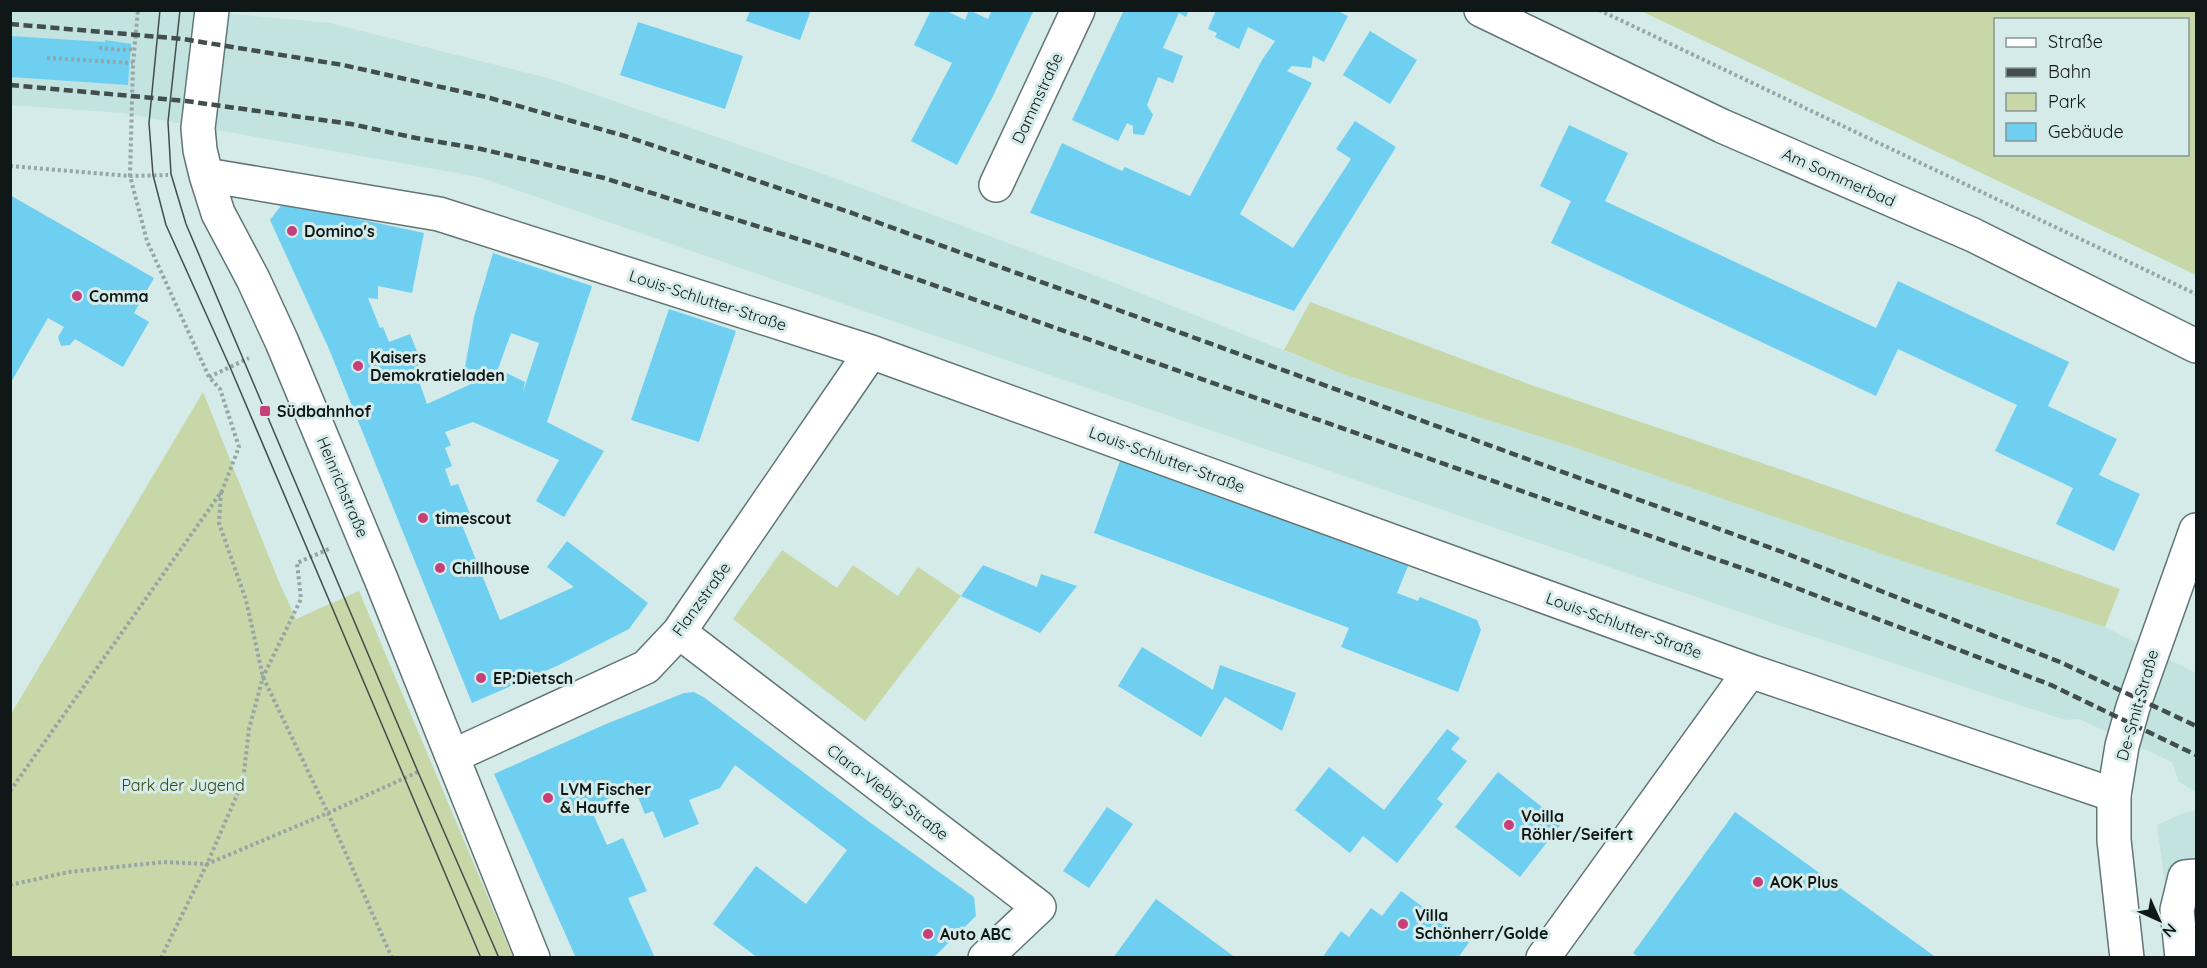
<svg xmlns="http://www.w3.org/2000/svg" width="2207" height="968" font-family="Quicksand,sans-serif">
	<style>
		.built { fill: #c2e3e0 }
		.green { fill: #c7d7a7; fill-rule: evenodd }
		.building { fill: #6ecff1; fill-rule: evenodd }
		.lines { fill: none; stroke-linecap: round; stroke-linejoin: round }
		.minor-casing { stroke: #617674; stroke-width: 36 }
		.major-casing { stroke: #617674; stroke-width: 36 }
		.path { stroke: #95a6a5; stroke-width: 4; stroke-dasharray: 3 3; stroke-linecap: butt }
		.minor { stroke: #fff; stroke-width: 33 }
		.major { stroke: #fff; stroke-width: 33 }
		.tram { stroke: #424e4d; stroke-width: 1.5 }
		.rail { stroke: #424e4d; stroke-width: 4.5; stroke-dasharray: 9 4.5; stroke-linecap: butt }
		.poi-dot { fill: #c73e7a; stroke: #d5ebe9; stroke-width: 2 }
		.labels { text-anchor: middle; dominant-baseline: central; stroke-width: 6; stroke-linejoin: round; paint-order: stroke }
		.street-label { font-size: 16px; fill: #0f1717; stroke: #d5ebe9 }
		.poi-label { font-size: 16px; font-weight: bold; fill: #0f1717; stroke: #d5ebe9; text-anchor: start }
		.park-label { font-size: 16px; fill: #38460e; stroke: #d5ebe9 }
	</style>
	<rect width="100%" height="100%" fill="#d5ebe9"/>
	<path class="built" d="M 191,10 L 330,23 L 551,79 L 840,180 L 1115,283 L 1345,375 L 1570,446 L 1914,565 L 2105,627 L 2196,673 L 2196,792 L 2179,782 L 2172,762 L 2079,719 L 2065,720 L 1781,626 L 910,327 L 479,177 L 122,113 L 11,105 L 10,11 Z
		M 2196,811 L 2196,957 L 2175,957 L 2157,825 L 2186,812 Z"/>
	<path class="green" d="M 1641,11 L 2196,11 L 2196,275 ZM 1996,20 L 2188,20 L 2188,154 L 1996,154 Z
		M 1310,302 L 1531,385 L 1765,464 L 2120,589 L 2105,627 L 1914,565 L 1570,446 L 1345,375 L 1284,350 Z
		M 203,392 L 279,582 L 296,619 L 359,591 L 513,957 L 11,957 L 11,714 Z
		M 782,550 L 837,588 L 853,565 L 898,596 L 918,567 L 961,596 L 865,721 L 733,619 Z"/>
	<path class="building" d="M 750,10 L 811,10 L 800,40 L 746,21 Z
		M 931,10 L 945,10 L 965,20 L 969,10 L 988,19 L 992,10 L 1034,10 L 992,98 L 957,165 L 911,141 L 952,63 L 914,45 Z
		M 1124,10 L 1189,10 L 1186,17 L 1179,13 L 1163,48 L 1183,56 L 1173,83 L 1158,77 L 1147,105 L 1153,115 L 1144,135 L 1133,134 L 1133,126 L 1127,123 L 1118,141 L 1072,120 Z
		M 1216,10 L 1336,10 L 1348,16 L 1324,62 L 1313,56 L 1311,68 L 1292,66 L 1287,71 L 1312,83 L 1240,214 L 1293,248 L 1351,159 L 1336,149 L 1355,121 L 1396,147 L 1294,311 L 1030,213 L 1062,143 L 1122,171 L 1125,167 L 1190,196 L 1262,60 L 1275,41 L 1248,27 L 1239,49 L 1215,37 L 1217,33 L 1208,29 Z
		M 638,22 L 743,56 L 725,109 L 620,75 Z
		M 1370,31 L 1417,60 L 1390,104 L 1343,75 Z
		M 10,36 L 105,42 L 105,40 L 131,44 L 128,85 L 10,77 Z
		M 1569,125 L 1628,153 L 1605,201 L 1876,328 L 1898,281 L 2069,362 L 2048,406 L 2117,439 L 2099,475 L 2140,494 L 2114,551 L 2056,524 L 2073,488 L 1995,451 L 2017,405 L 1898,349 L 1876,396 L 1551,243 L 1571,201 L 1540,186 Z
		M 10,195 L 154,278 L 134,313 L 149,322 L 123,367 L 75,339 L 70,345 L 61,346 L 58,337 L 64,327 L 48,318 L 10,384 Z
		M 283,203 L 424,233 L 412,293 L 378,286 L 378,299 L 368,298 L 380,328 L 383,327 L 389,342 L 410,334 L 422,364 L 414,367 L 427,404 L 471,384 L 465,367 L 474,317 L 493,253 L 592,286 L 547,422 L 604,451 L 564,517 L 536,501 L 559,460 L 473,422 L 445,432 L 451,445 L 445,448 L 452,466 L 445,469 L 451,486 L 458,484 L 473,521 L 462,525 L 500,620 L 574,587 L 547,567 L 567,541 L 648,603 L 629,629 L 557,666 L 472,703 L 329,349 L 270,220 ZM 511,333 L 539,343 L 523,392 L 525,382 L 498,369 Z
		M 669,309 L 736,331 L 699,442 L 631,420 Z
		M 1120,461 L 1408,566 L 1397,593 L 1418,601 L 1420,597 L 1477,620 L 1481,630 L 1458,692 L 1341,647 L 1349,628 L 1094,533 Z
		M 983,565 L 1037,587 L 1041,574 L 1077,586 L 1040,633 L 961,596 Z
		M 1142,647 L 1213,690 L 1220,665 L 1296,693 L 1282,731 L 1225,697 L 1201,737 L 1118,686 Z
		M 694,692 L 705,698 L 868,821 L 974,897 L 976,916 L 933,958 L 758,958 L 713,924 L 756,866 L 806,904 L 847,850 L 735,765 L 720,788 L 689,800 L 699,824 L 664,838 L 653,811 L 645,814 L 634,787 L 590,807 L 607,845 L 623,838 L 647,891 L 628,898 L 655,958 L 576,958 L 494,774 L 606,724 L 684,693 Z
		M 1447,729 L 1460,738 L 1451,749 L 1467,761 L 1437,799 L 1443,804 L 1397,863 L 1363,836 L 1350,853 L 1295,810 L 1329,767 L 1384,810 Z
		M 1498,772 L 1562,823 L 1520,877 L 1455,827 Z
		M 1107,807 L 1133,824 L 1089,888 L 1063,871 Z
		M 1735,812 L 1937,958 L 1639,958 L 1633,953 Z
		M 1401,891 L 1470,941 L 1458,958 L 1322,958 L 1341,931 L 1349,937 L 1371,908 L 1382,916 Z
		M 1156,899 L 1236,958 L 1113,958 Z"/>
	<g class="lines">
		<defs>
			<path id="minor" d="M 212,10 L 198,128 L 200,150 L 206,175 L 218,213 L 253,279 L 282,342 L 381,579 L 533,958
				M 206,175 L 439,214 L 871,352 L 1750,671 L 2114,795
				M 996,185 L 1078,10
				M 679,632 L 1039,907 L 985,958
				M 453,756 L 646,667 L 679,632 L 871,352
				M 1543,958 L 1750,671
				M 2182,958 L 2177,910 L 2185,877 L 2196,876"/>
			<path id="major" d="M 1481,10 L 1722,126 L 1973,235 L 2196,346
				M 2127,958 L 2114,840 L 2114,795 L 2122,746 L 2133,707 L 2196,530"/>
		</defs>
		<use href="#minor" class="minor-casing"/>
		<use href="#major" class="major-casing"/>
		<path class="path" d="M 1599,10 L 2196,294
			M 99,48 L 121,50 L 134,49
			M 47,58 L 133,63
			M 10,166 L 130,176 L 133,63 L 138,10
			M 209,377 L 249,358
			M 221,492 L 219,523 L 246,600 L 263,677 L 328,813 L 392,958
			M 10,791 L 222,491 L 239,447 L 220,389 L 209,377 L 147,241 L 130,176 L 168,175
			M 10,885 L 69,872 L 164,862 L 207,864 L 328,813 L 420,771
			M 161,958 L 207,864 L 243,781 L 249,729 L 263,677 L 301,599 L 297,563 L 331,548"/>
		<use href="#minor" class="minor"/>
		<use href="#major" class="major"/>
		<path class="tram" d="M 160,10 L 149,123 L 153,175 L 166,225 L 230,367 L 481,958
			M 180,10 L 168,122 L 171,174 L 186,224 L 418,772 L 499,958"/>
		<path class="rail" d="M 10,24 L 183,39 L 343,65 L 490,98 L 625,136 L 852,213 L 1785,553 L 2060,662 L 2196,726
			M 10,85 L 186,101 L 351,124 L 416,138 L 481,149 L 604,178 L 836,251 L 1770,578 L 2051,685 L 2196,755"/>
	</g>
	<g class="poi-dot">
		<circle cx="292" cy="231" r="6"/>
		<circle cx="77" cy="296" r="6"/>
		<circle cx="358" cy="366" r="6"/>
		<rect x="259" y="405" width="12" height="12" rx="3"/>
		<circle cx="423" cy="518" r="6"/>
		<circle cx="440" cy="568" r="6"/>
		<circle cx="481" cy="678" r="6"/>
		<circle cx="548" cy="798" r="6"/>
		<circle cx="1509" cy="825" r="6"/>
		<circle cx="1758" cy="882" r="6"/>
		<circle cx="1403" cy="924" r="6"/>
		<circle cx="928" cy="934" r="6"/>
	</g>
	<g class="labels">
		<g class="street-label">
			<text transform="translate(1037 98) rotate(-65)">Dammstraße</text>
			<text transform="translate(1839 177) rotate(24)">Am Sommerbad</text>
			<text transform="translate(708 300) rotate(18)">Louis-Schlutter-Straße</text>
			<text transform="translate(1167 459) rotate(20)">Louis-Schlutter-Straße</text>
			<text transform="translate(343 487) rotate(67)">Heinrichstraße</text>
			<text transform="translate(701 599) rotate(-54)">Flanzstraße</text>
			<text transform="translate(1624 625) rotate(20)">Louis-Schlutter-Straße</text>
			<text transform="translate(2137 705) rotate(-74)">De-Smit-Straße</text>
			<text transform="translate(888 792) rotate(37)">Clara-Viebig-Straße</text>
		</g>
		<g class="poi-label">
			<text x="304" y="231">Domino's</text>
			<text x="89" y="296">Comma</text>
			<text x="370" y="357">Kaisers<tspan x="370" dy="18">Demokratieladen</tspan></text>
			<text x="277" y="411">Südbahnhof</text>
			<text x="435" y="518">timescout</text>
			<text x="452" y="568">Chillhouse</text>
			<text x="493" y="678">EP:Dietsch</text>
			<text x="560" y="789">LVM Fischer<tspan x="560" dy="18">&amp; Hauffe</tspan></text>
			<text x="1521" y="816">Voilla<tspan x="1521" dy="18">Röhler/Seifert</tspan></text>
			<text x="1770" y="882">AOK Plus</text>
			<text x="1415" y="915">Villa<tspan x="1415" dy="18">Schönherr/Golde</tspan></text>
			<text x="940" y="934">Auto ABC</text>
		</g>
		<g class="park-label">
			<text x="183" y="785">Park der Jugend</text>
		</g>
	</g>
	<rect width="2207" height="968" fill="none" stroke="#0f1717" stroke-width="24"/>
	<rect x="1994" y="18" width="195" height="138" fill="#d5ebe9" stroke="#869695" stroke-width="1.5"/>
	<rect x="2006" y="38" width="30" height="9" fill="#ffffff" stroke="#869695" stroke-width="1.5"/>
	<text x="2048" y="48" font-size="18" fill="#0f1717">Straße</text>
	<rect x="2006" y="68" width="30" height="9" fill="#424e4d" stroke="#869695" stroke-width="1.5"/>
	<text x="2048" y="78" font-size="18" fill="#0f1717">Bahn</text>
	<rect x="2006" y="93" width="30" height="18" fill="#c7d7a7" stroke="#869695" stroke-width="1.5"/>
	<text x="2048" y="108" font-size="18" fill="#0f1717">Park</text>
	<rect x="2006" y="123" width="30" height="18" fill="#6ecff1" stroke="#869695" stroke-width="1.5"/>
	<text x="2048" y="138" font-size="18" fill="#0f1717">Gebäude</text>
	<g transform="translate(2159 920) rotate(135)" stroke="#d5ebe9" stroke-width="4.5" paint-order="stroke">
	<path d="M0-4.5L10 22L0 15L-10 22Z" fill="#0f1717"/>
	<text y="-9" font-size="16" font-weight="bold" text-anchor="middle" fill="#0f1717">N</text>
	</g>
</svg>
